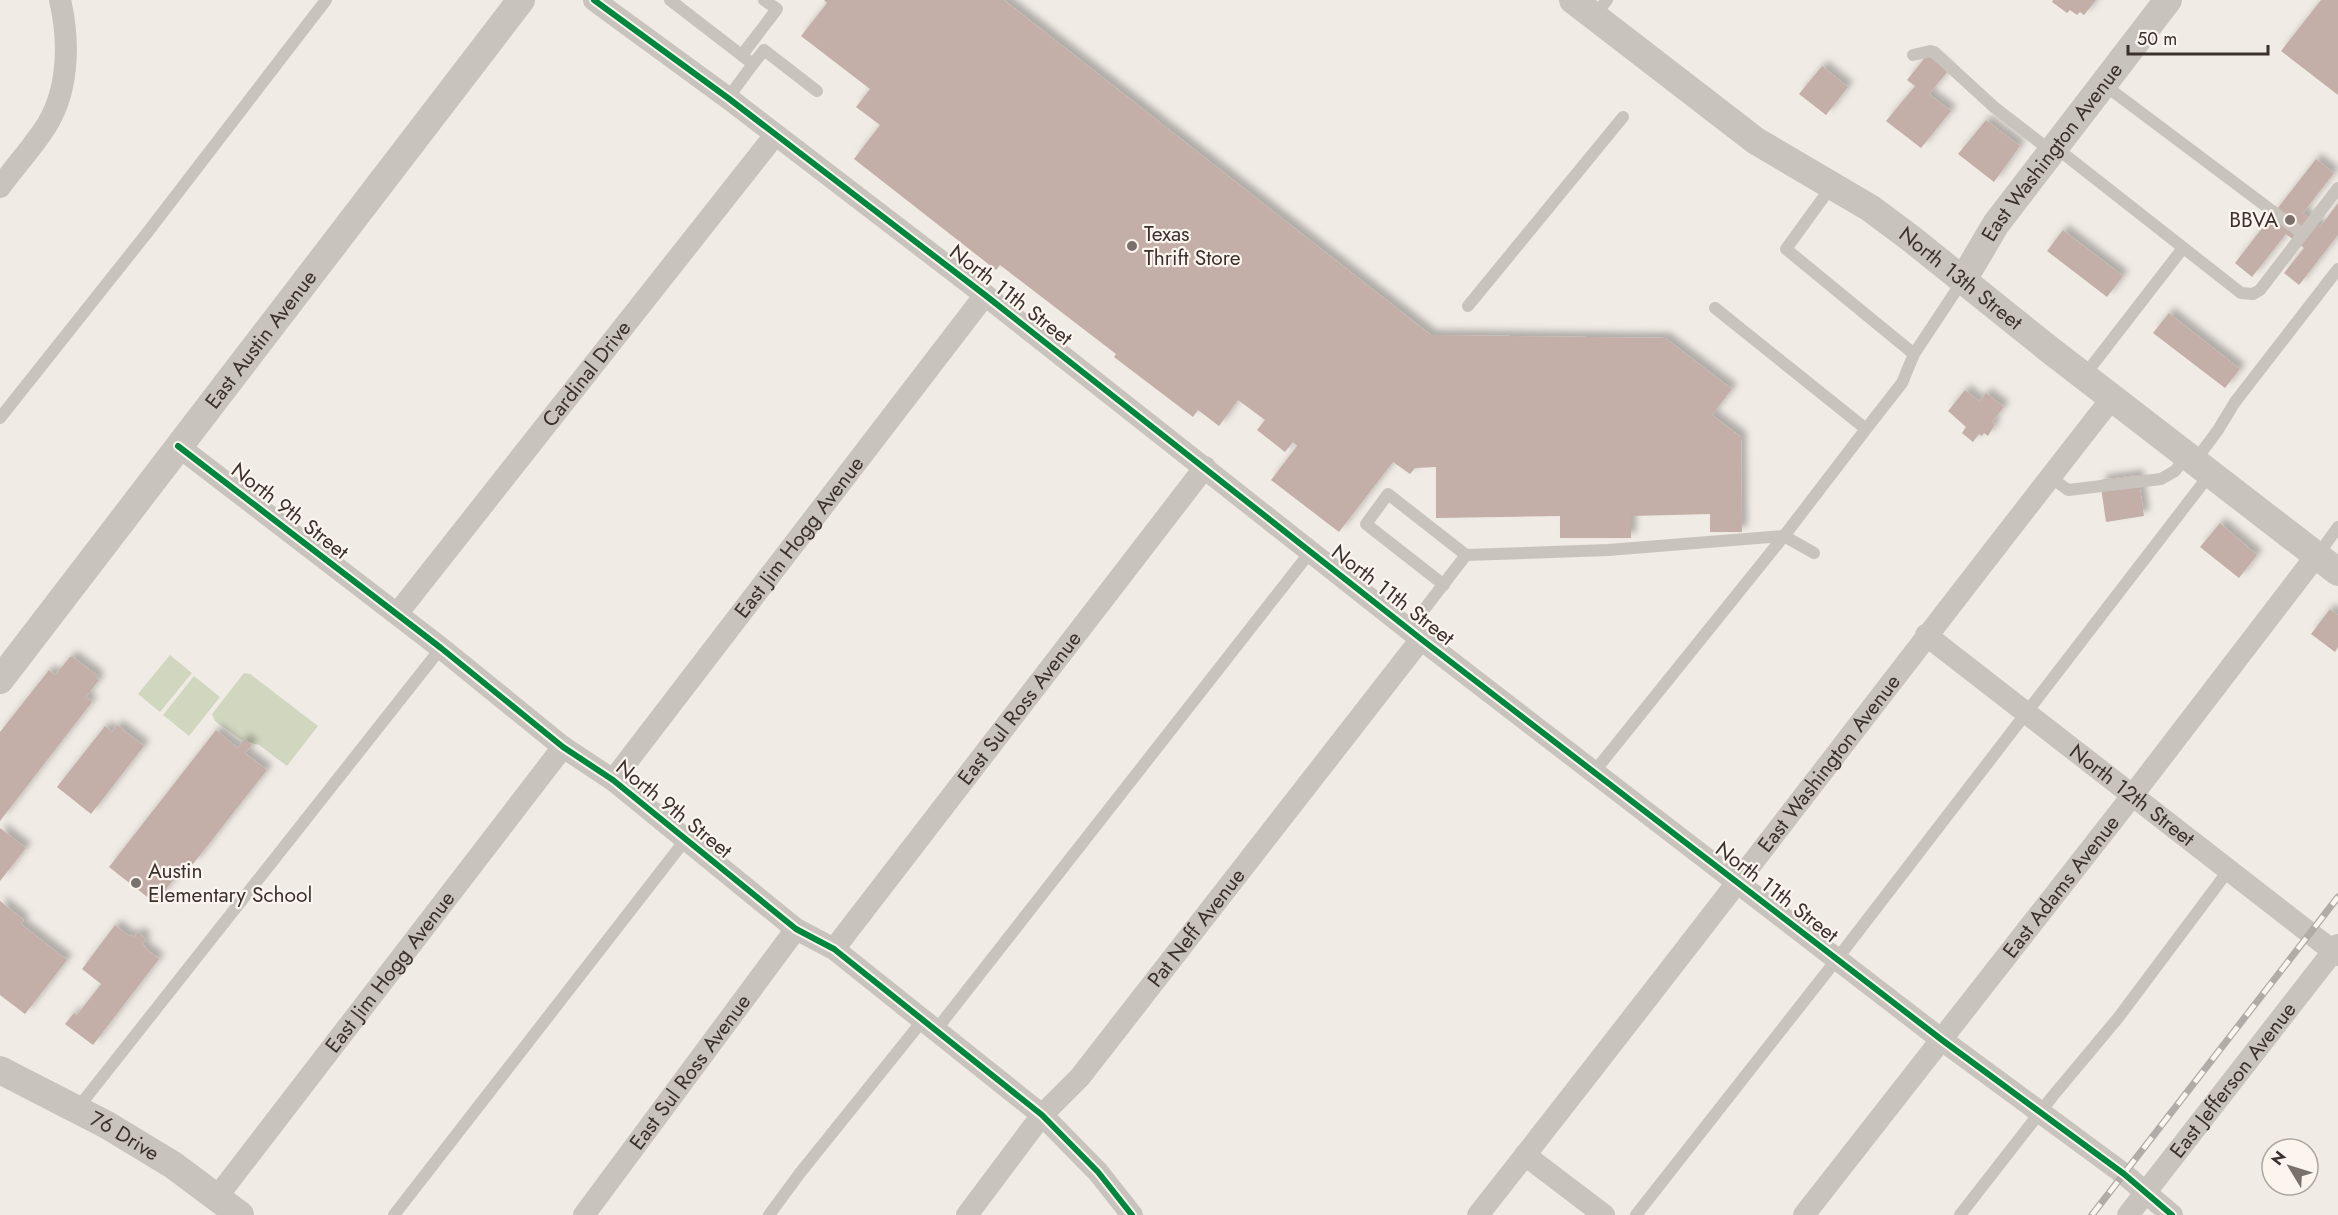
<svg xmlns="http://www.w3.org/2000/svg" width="2338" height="1215" font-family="Jost,sans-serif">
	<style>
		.green { fill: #d1d6bf }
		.building { fill: #c3afa7; filter: url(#shadow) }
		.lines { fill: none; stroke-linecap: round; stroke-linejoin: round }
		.service { stroke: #c9c3be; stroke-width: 12 }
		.minor { stroke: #c9c3be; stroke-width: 22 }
		.tertiary { stroke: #c9c3be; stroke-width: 28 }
		.rail-casing { stroke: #b1aca8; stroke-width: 7 }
		.rail { stroke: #fbf5ee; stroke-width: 4.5; stroke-dasharray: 14; stroke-linecap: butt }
		.cycleway-casing { stroke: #fbf5ee; stroke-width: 10 }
		.cycleway { stroke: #00873e; stroke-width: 6 }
		.poi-dot { fill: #7a716c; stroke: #fbf5ee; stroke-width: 2 }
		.labels { text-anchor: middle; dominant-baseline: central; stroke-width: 4.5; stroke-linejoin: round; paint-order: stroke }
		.street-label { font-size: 21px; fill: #3b302b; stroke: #fbf5ee }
		.poi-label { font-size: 21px; fill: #3b302b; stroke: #fbf5ee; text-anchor: start }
	</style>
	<defs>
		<filter id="shadow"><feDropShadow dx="5.5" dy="-5.5" stdDeviation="3" flood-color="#0004"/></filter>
	</defs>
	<rect width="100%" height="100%" fill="#f0ebe5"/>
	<path class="green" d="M 170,655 L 192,673 L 160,712 L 138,694 Z
		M 244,673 L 250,674 L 318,726 L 287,766 L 259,745 L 243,741 L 215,721 L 212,714 Z
		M 194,676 L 220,697 L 189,736 L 163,715 Z"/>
	<path class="building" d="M 824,0 L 1004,0 L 1431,335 L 1665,338 L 1732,389 L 1712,415 L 1741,437 L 1742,532 L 1710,532 L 1710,514 L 1631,516 L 1631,538 L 1560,538 L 1560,516 L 1436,518 L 1436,467 L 1415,468 L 1410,474 L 1393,462 L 1339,532 L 1271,480 L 1297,446 L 1293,442 L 1285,452 L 1257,430 L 1265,420 L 1238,400 L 1219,426 L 1198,410 L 1193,417 L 1114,357 L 1116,354 L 1000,265 L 996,270 L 854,159 L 880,125 L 856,107 L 870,89 L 801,36 L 827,3 Z
		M 2053,0 L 2096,0 L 2084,15 L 2080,12 L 2077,15 L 2070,10 L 2067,13 L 2052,2 Z
		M 2321,0 L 2338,0 L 2338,95 L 2281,51 Z
		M 1927,55 L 1948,71 L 1929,94 L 1951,111 L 1921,148 L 1886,121 L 1915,86 L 1907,80 Z
		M 1822,66 L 1848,87 L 1826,115 L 1799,94 Z
		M 1986,120 L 2020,146 L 1994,182 L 1958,154 Z
		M 2316,159 L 2334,173 L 2303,213 L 2320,227 L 2338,203 L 2338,235 L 2299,285 L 2284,273 L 2304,248 L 2286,234 L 2252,277 L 2235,263 Z
		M 2063,230 L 2123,276 L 2107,297 L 2047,251 Z
		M 2169,313 L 2240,369 L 2225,388 L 2153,333 Z
		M 1965,390 L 1979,401 L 1986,393 L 2004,407 L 1992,422 L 1995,424 L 1988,436 L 1984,433 L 1982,436 L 1979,434 L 1973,442 L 1962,433 L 1966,427 L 1948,411 Z
		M 2138,475 L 2144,516 L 2106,522 L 2100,480 Z
		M 2220,523 L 2257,555 L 2239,578 L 2200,547 Z
		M 2330,609 L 2338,615 L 2338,647 L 2335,652 L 2311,634 Z
		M 70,657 L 73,657 L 98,676 L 96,678 L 99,680 L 86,697 L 92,702 L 0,821 L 0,732 L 49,670 L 55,675 Z
		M 117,725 L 144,746 L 91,814 L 57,787 L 105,726 L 112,732 Z
		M 216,730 L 238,748 L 244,739 L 252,745 L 245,753 L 267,770 L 193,864 L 188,861 L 155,903 L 109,867 Z
		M 0,828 L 26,848 L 0,881 Z
		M 0,901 L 24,920 L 21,924 L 67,960 L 25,1014 L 0,995 Z
		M 115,925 L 129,936 L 131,934 L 134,937 L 138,932 L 146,939 L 142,944 L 146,947 L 145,948 L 159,959 L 93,1045 L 65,1024 L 74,1013 L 77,1015 L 101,984 L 82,969 Z"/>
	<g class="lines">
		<path class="service" d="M 670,0 L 753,64 L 728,98
			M 1594,16 L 1607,0
			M 742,55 L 777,9 L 764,0
			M 1913,55 L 1930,51 L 1934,52 L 1994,107 L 2051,151
			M 753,64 L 764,50 L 817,91
			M 2103,84 L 2303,234
			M 2055,147 L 2241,293 L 2253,294 L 2260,290 L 2338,188
			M 1468,306 L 1623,117
			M 1715,308 L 1866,429 L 1902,383 L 1914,354 L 1786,249 L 1831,187
			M 1914,354 L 1963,280
			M 2084,376 L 2183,248
			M 0,418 L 147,233 L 326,0
			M 2195,461 L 2218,430 L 2235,402 L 2338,269
			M 2050,477 L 2068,490 L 2161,479 L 2175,471 L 2187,455
			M 2317,556 L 2338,527
			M 1444,585 L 1366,524 L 1388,494 L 1466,555
			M 1409,629 L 1466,555 L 1608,550 L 1784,536 L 1814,553
			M 1594,772 L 1784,536 L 1866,429
			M 936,1030 L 1311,551
			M 77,1109 L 441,648
			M 394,1215 L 686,839
			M 769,1215 L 800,1173 L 923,1020
			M 1636,1215 L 1837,959 L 2210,474
			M 1960,1215 L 2052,1097 L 2118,1018 L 2228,871"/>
		<g class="minor">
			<path d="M 594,0 L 728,98 L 985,295 L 1421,639 L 1942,1040 L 2124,1174 L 2172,1215"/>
			<path d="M 0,187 C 14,168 30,150 43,131 C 69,94 70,43 60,0"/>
			<path d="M 178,446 L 441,648 L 563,747 L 613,780 L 796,929 L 834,949 L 1042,1115 L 1098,1172 L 1132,1215"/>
			<path id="s1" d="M 397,614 L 775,135"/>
			<path id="s2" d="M 1926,635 L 2338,955"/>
			<path id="s3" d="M 613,780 L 985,295"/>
			<path id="s4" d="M 834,949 L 1205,467"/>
			<path d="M 1525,1155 L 1604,1215"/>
			<path id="s5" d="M 217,1197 L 563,747"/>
			<path id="s6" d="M 584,1215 L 796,929"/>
			<path id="s7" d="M 967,1215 L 1042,1115 L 1080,1077 L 1421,639"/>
			<path id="s8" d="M 1478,1215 C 1692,944 1900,669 2112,398"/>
			<path id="s9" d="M 1804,1215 L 2132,796 L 2316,556"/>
			<path id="s10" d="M 2128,1215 L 2338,945"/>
		</g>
		<g class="tertiary">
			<path id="s11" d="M 1573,0 L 1756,141 L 1870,208 L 1909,237 L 2050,350 L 2338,572"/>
			<path id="s12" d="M 1963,280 L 1996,224 L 2168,0"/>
			<path id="s13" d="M 0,680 L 521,0"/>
			<path id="s14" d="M 0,1070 L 107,1125 L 173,1165 L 240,1215"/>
		</g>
		<defs>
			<path id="rail" d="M 2092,1215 L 2338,897"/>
		</defs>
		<use href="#rail" class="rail-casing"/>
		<use href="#rail" class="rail"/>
		<defs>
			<path id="cycleway" d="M 594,0 L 728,98 L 985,295 L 1421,639 L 1942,1040 L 2124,1174 L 2172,1215
				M 178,446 L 441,648 L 563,747 L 613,780 L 796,929 L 834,949 L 1042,1115 L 1098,1172 L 1132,1215"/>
		</defs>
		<use href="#cycleway" class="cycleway-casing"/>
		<use href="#cycleway" class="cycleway"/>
	</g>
	<g class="poi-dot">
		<circle cx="2290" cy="220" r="6"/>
		<circle cx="1132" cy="246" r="6"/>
		<circle cx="136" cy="883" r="6"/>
	</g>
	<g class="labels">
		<g class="street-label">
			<text stroke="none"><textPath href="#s12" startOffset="156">East Washington Avenue</textPath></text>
			<text stroke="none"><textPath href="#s11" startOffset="478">North 13th Street</textPath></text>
			<text transform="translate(1011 295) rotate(38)">North 11th Street</text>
			<text stroke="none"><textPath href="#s13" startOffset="429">East Austin Avenue</textPath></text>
			<text stroke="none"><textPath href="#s1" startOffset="306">Cardinal Drive</textPath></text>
			<text transform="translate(290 511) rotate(38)">North 9th Street</text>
			<text stroke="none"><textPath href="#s3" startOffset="306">East Jim Hogg Avenue</textPath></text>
			<text transform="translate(1393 595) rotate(38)">North 11th Street</text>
			<text stroke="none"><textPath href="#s4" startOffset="304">East Sul Ross Avenue</textPath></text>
			<text stroke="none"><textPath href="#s8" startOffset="572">East Washington Avenue</textPath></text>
			<text stroke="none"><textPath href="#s2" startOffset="261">North 12th Street</textPath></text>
			<text transform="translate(674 809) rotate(39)">North 9th Street</text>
			<text stroke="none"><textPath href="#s9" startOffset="417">East Adams Avenue</textPath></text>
			<text transform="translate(1777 892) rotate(38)">North 11th Street</text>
			<text stroke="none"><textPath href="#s7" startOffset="368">Pat Neff Avenue</textPath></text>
			<text stroke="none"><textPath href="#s5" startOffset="284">East Jim Hogg Avenue</textPath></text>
			<text stroke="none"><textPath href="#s6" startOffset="178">East Sul Ross Avenue</textPath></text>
			<text stroke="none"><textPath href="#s10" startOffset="171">East Jefferson Avenue</textPath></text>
			<text stroke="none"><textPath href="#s14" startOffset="141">76 Drive</textPath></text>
		</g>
		<g class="poi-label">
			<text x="2278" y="220" text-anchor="end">BBVA</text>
			<text x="1144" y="234">Texas<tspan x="1144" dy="24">Thrift Store</tspan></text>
			<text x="148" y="871">Austin<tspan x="148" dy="24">Elementary School</tspan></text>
		</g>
	</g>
	<g transform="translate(2290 1167) rotate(308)"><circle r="28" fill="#fbf5ee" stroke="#aea6a0" stroke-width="1.5"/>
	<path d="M0-4.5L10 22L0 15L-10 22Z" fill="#7a716c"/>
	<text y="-9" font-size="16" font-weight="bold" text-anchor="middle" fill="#3b302b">N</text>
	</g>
	<path d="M2128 45v9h140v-9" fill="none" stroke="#3b302b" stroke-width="3"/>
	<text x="2137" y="45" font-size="18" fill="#3b302b" stroke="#fbf5ee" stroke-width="4.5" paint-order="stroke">50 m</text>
</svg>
